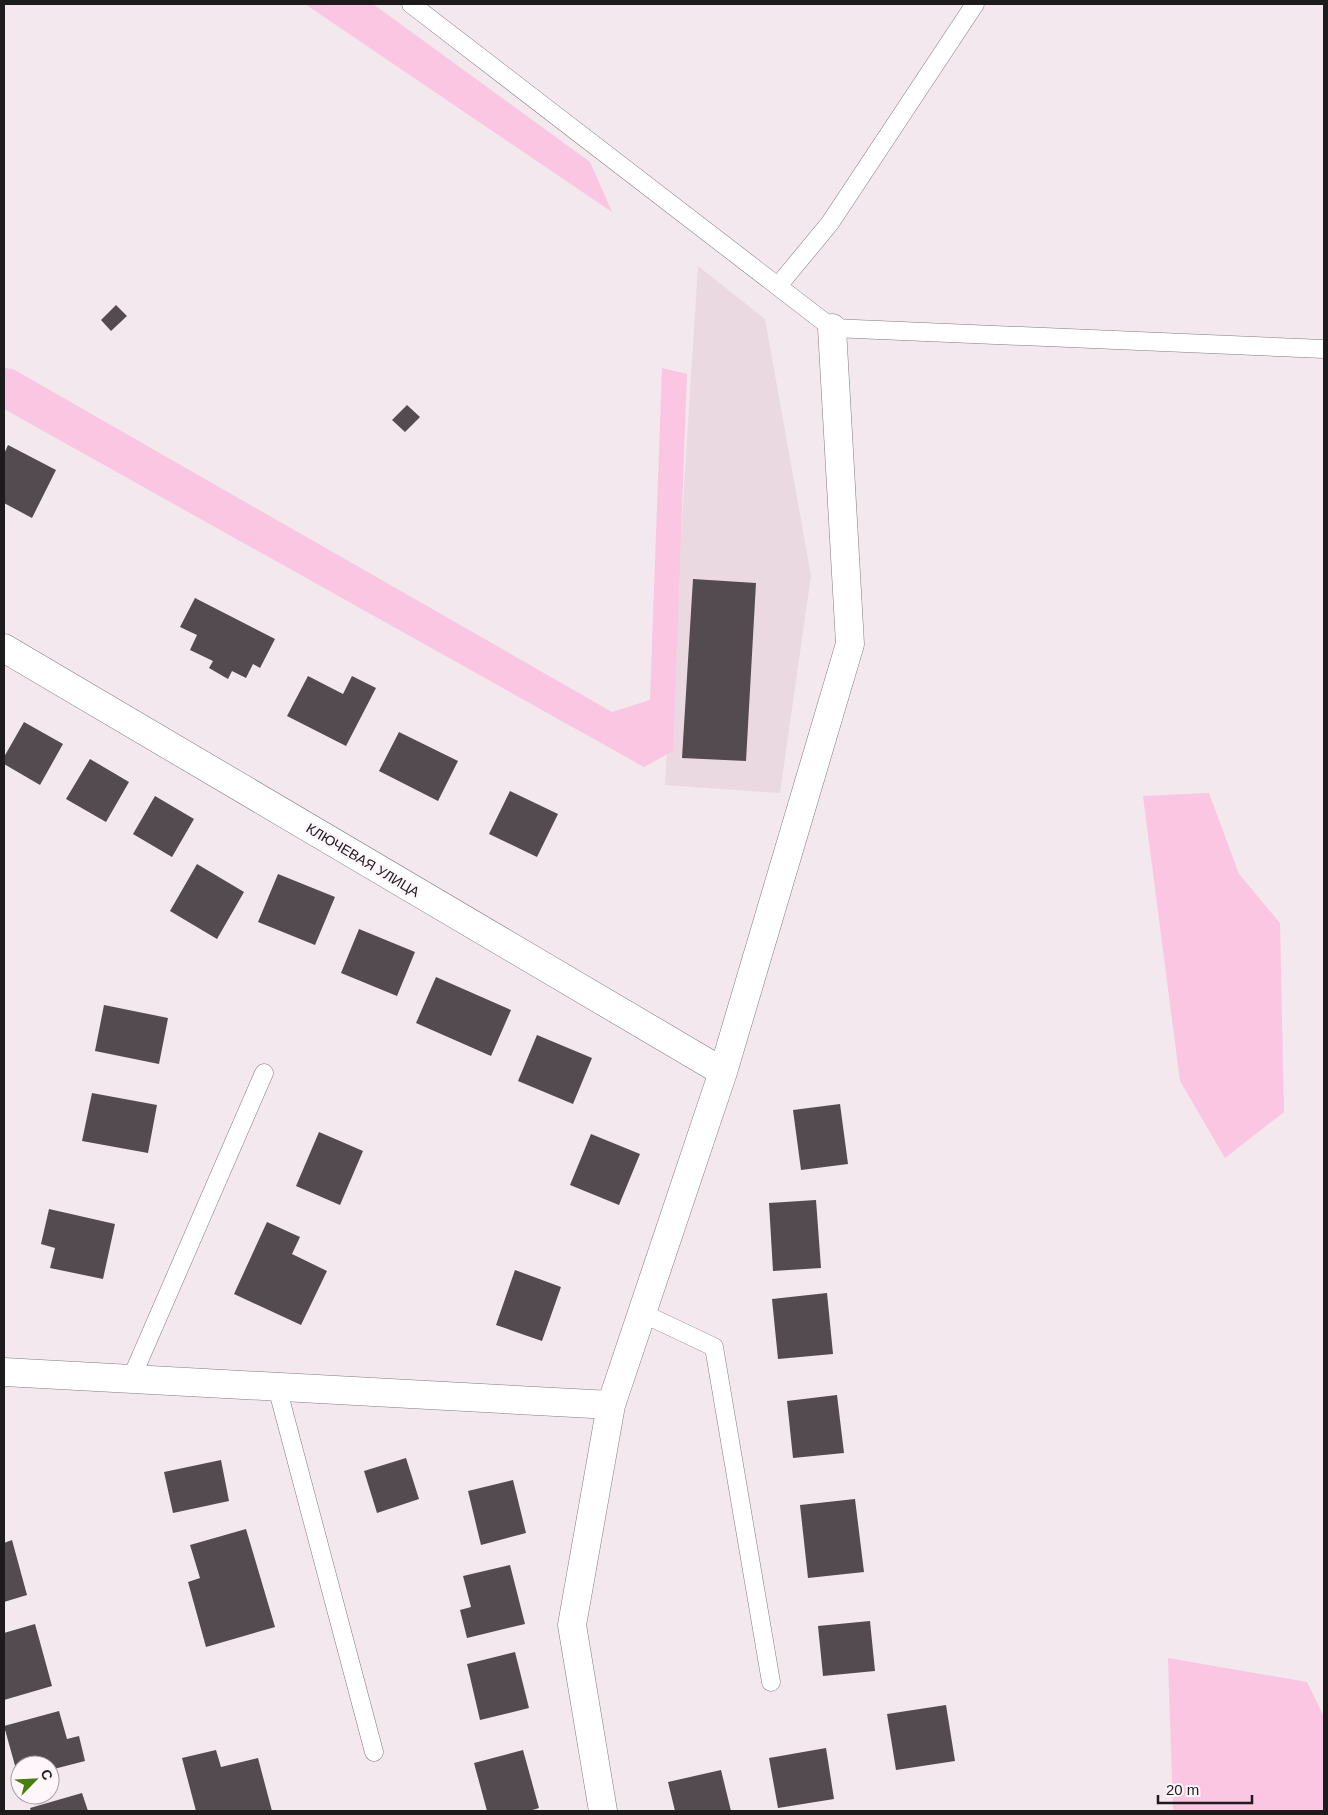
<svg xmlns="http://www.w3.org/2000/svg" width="1328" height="1815" font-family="Helvetica,sans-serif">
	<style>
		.built { fill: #ebd9e2 }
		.green { fill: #fac6e2 }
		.building { fill: #534b4f }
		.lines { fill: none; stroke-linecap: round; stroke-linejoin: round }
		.lane-casing { stroke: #837a7f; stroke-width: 19 }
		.street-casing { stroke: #837a7f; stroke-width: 29 }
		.lane { stroke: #fff; stroke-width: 18 }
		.street { stroke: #fff; stroke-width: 28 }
		.labels { text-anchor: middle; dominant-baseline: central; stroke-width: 5; stroke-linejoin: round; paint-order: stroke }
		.street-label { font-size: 14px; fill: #1e1b1d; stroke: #fef6fa }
	</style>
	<rect width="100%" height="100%" fill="#f2e8ed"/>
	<path class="built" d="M 698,266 L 765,319 L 811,576 L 780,793 L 665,785 Z"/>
	<path class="green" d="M 305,4 L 373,4 L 590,162 L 612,212 Z
		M 4,368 L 13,369 L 612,712 L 650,700 L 662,368 L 687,374 L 673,751 L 644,767 L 4,409 Z
		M 1209,793 L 1239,874 L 1280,923 L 1284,1112 L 1225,1158 L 1180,1081 L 1143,796 Z
		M 1168,1658 L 1307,1682 L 1324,1717 L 1324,1811 L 1173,1811 Z"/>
	<path class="building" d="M 116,305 L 127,316 L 111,331 L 101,320 Z
		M 407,405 L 420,417 L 405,432 L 392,420 Z
		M 8,445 L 56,470 L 32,518 L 4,503 L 4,454 Z
		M 693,579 L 756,583 L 746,761 L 682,758 Z
		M 195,598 L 275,639 L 260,668 L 253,664 L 246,678 L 232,671 L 228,679 L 209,668 L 213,661 L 190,650 L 197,635 L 180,627 Z
		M 308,676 L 343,694 L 352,676 L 376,688 L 346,746 L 287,716 Z
		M 24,722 L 63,744 L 40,785 L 4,764 L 4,757 Z
		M 399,732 L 458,761 L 438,801 L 379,771 Z
		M 90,759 L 129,782 L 106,822 L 66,799 Z
		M 510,791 L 558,814 L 537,857 L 489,834 Z
		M 155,796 L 194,819 L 172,857 L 133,834 Z
		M 197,864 L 244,892 L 217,939 L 170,911 Z
		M 278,874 L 335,897 L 315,945 L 258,922 Z
		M 359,929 L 415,952 L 397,996 L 341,973 Z
		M 436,977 L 511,1010 L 491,1056 L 416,1023 Z
		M 104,1005 L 168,1018 L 159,1064 L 95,1051 Z
		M 537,1035 L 592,1058 L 573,1104 L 518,1081 Z
		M 92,1093 L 157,1105 L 148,1153 L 82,1141 Z
		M 840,1104 L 848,1164 L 801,1170 L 793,1110 Z
		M 319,1132 L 363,1151 L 340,1205 L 296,1186 Z
		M 591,1134 L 640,1154 L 619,1205 L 570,1185 Z
		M 816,1200 L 821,1268 L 773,1271 L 769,1203 Z
		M 49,1209 L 115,1224 L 103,1279 L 50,1268 L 55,1248 L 41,1244 Z
		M 267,1222 L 300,1237 L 292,1254 L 327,1271 L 301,1325 L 234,1294 Z
		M 515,1270 L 561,1287 L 542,1341 L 496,1325 Z
		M 827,1293 L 833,1354 L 778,1359 L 772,1299 Z
		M 837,1395 L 844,1453 L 793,1458 L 787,1401 Z
		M 406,1458 L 419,1499 L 377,1513 L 364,1471 Z
		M 221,1460 L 229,1501 L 173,1513 L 164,1472 Z
		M 513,1480 L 526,1533 L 481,1545 L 468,1491 Z
		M 855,1499 L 864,1572 L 808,1578 L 800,1505 Z
		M 246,1529 L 275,1627 L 206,1647 L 188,1582 L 200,1578 L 190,1545 Z
		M 12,1540 L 27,1595 L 4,1602 L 4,1543 Z
		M 510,1565 L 525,1624 L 467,1638 L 460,1610 L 471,1607 L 463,1576 Z
		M 870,1621 L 875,1671 L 823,1676 L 818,1626 Z
		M 35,1624 L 52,1686 L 4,1700 L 4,1633 Z
		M 515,1652 L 529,1708 L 480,1720 L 467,1664 Z
		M 946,1705 L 955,1761 L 896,1770 L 887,1714 Z
		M 59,1711 L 67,1739 L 79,1736 L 85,1761 L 50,1770 L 50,1765 L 20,1765 L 19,1780 L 4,1726 Z
		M 826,1748 L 834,1799 L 778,1808 L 769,1758 Z
		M 216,1750 L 221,1767 L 258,1758 L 272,1811 L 196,1811 L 182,1758 Z
		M 523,1750 L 539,1808 L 529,1811 L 487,1811 L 474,1763 Z
		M 721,1770 L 731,1811 L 675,1811 L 668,1782 Z
		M 82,1793 L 88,1811 L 31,1811 L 30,1808 Z"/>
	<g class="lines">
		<defs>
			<path id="lane" d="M 411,4 L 832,328 L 1324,349
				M 778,286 L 830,223 L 975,4
				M 642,1313 L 714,1347 L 771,1682
				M 131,1379 L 264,1073
				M 277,1387 L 374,1752"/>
			<path id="street" d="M 4,648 L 723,1072
				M 4,1372 L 611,1405
				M 603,1811 L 572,1625 L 611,1405 L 723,1072 L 850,644 L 832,328"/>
		</defs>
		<use href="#lane" class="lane-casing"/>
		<use href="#street" class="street-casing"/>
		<use href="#lane" class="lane"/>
		<use href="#street" class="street"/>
	</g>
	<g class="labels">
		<g class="street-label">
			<text transform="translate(363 860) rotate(31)">КЛЮЧЕВАЯ УЛИЦА</text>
		</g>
	</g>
	<rect width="1328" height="1815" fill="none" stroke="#1e1b1d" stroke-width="10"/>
	<g transform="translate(35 1780) rotate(66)"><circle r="24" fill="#fef6fa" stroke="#a49ea2"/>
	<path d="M0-4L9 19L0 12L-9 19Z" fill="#497e11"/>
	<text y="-8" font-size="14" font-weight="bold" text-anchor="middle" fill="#1e1b1d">С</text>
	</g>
	<path d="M1158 1795v8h94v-8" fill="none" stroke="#1e1b1d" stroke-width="2.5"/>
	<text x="1166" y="1795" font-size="15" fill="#1e1b1d" stroke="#fef6fa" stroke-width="4" paint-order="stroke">20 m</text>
</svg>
